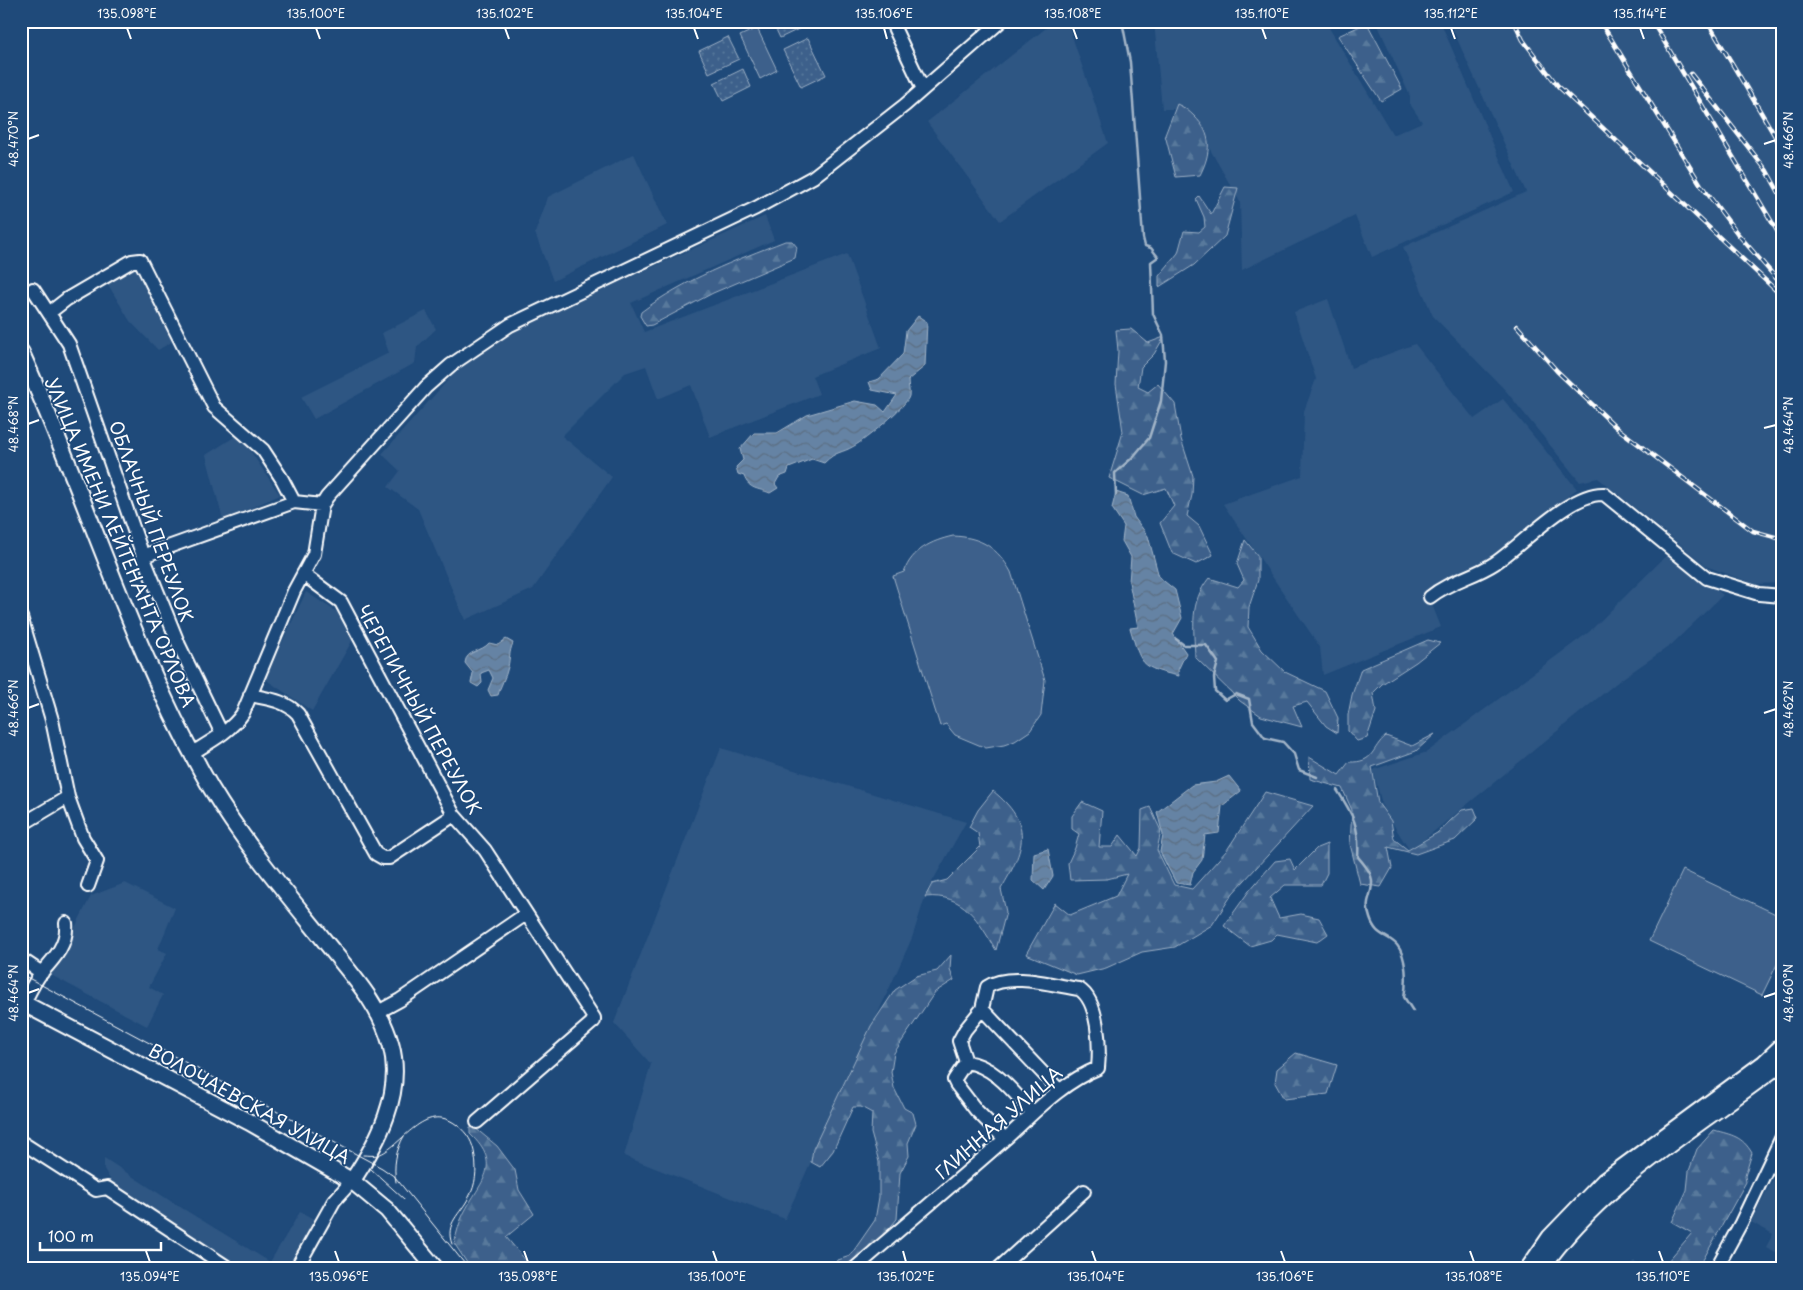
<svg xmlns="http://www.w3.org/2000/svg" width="1803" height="1290" font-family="'Playpen Sans',sans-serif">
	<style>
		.built { fill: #2e5683 }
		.grass { fill: url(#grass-dots); stroke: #9eb0c5 }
		.forest { fill: url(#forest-firs); stroke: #9eb0c5 }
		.pitch { fill: #3c618b; stroke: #9eb0c5 }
		.water { fill: url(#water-waves); stroke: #a3b5c8 }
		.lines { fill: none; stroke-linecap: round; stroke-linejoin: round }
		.stream { stroke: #a3b5c8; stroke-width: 2.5 }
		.minor-casing { stroke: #fff; stroke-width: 16 }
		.major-casing { stroke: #fff; stroke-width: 19 }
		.minor { stroke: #1f4a7a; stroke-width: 12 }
		.major { stroke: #1f4a7a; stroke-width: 15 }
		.tram { stroke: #fff; stroke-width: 1 }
		.rail-casing { stroke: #fff; stroke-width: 4.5 }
		.rail { stroke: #1f4a7a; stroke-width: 2.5; stroke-dasharray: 8; stroke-linecap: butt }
		.ticks { fill: none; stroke: #fff; stroke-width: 2 }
		.labels { text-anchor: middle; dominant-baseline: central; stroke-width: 4; stroke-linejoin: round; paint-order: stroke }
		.street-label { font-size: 18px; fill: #fff; stroke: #1f4a7a }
		.neatline { fill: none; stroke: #fff; stroke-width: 2 }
		.ticks-label { font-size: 12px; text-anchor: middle; fill: #fff }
	</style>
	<defs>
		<pattern id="grass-dots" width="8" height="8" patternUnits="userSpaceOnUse" patternTransform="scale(1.25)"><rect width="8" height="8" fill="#3c618b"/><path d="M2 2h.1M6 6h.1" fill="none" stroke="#59799c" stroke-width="1.8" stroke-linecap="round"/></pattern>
		<pattern id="forest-firs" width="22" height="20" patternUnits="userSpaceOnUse" patternTransform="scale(1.25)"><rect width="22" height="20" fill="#3c618b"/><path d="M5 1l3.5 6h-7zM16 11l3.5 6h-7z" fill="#59799c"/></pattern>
		<pattern id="water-waves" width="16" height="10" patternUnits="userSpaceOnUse" patternTransform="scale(1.25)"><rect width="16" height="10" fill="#6583a4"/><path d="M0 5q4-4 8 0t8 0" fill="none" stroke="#5b6d81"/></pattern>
	</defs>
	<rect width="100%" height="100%" fill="#1f4a7a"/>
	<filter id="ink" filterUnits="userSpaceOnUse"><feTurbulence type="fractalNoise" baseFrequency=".02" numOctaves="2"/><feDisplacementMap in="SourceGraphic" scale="10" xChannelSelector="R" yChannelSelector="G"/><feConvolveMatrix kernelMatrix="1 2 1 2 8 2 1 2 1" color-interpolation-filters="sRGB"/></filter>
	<g filter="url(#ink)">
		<path class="built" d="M 1055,21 L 1067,21 L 1108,143 L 1000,221 L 927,122 Z
			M 1154,21 L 1325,21 L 1393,135 L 1422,122 L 1410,104 L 1410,96 L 1376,21 L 1440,21 L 1514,192 L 1372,257 L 1355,216 L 1242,270 L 1240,202 L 1187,109 L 1162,109 Z
			M 1449,21 L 1782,21 L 1782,583 L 1755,584 L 1708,567 L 1598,478 L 1580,482 L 1506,391 L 1433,316 L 1403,247 L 1526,192 Z
			M 634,154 L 667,225 L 553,281 L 535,233 L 548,197 Z
			M 765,216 L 774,240 L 631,303 L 644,332 L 847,254 L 881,348 L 812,376 L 819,394 L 710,437 L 691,385 L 658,399 L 646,366 L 625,373 L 562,436 L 612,477 L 533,589 L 465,620 L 418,509 L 388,487 L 400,471 L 382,454 L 455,372 L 508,333 Z
			M 137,263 L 175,340 L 158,350 L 130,321 L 106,281 Z
			M 1328,299 L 1351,368 L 1415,344 L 1474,419 L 1503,399 L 1577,489 L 1478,567 L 1444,580 L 1431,602 L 1441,627 L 1323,675 L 1320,647 L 1223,504 L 1302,476 L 1304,411 L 1316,379 L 1294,312 Z
			M 426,311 L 436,329 L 417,347 L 415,363 L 314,419 L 301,397 L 389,353 L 382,333 Z
			M 239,434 L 280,495 L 223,520 L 206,455 Z
			M 1670,552 L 1723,595 L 1671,645 L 1620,680 L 1410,851 L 1383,808 L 1373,770 L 1427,752 L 1589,632 Z
			M 306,592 L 337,612 L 352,641 L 312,711 L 265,679 Z
			M 721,748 L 966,822 L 927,891 L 912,938 L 785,1219 L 624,1156 L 651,1064 L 614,1023 Z
			M 125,883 L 175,908 L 158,949 L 167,953 L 149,987 L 163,995 L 147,1026 L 51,975 L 91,896 Z
			M 104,1158 L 172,1202 L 270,1262 L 300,1212 L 319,1221 L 290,1269 L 244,1269 L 117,1191 L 104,1169 Z
			M 1782,1161 L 1782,1255 L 1766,1247 L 1773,1234 L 1751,1222 Z
			M 1634,1261 L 1648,1269 L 1624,1269 Z"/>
		<path class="grass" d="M 772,21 L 803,21 L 805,26 L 780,38 Z
			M 728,37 L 739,59 L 709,73 L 699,51 Z
			M 808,38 L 826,75 L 801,87 L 783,50 Z
			M 743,69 L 751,87 L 723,101 L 714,83 Z"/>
		<path class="forest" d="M 1367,23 L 1402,89 L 1381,101 L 1338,36 Z
			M 1177,104 C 1184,107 1189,111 1194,116 C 1213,134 1211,153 1200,175 L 1176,177 L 1165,135 Z
			M 1225,187 L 1238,188 L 1225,236 L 1194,265 L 1159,287 L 1159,276 L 1178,253 L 1184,231 L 1199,232 L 1205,227 L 1204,217 L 1196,199 L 1199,196 L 1211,214 Z
			M 785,241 L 792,241 L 797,247 L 795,258 L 713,293 L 652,325 L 646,326 L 640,316 L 641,312 C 685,279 734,261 785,241 Z
			M 1131,329 L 1148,343 L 1164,337 L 1154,354 L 1141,367 L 1138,387 L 1148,392 L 1158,384 L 1175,404 L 1181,439 L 1193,476 L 1192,495 L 1187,516 L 1199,526 L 1213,555 L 1196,564 L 1172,553 L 1160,523 L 1174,506 L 1166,488 L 1143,495 L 1109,478 L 1123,432 L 1116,384 L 1118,351 L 1116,330 Z
			M 1245,540 L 1258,556 L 1258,580 L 1249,607 L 1248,627 L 1262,650 L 1285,672 L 1325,691 L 1338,718 L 1337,733 L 1326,726 L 1307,702 L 1293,706 L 1302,727 L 1261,716 L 1240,701 L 1195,657 C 1194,627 1189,603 1209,578 L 1238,587 L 1244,580 L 1237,564 Z
			M 1428,640 L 1440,643 L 1416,662 L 1382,684 L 1373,693 L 1376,711 L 1367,738 L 1357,741 L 1348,731 L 1348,715 L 1352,695 L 1361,669 Z
			M 1435,734 L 1416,751 L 1372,767 L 1378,803 L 1391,821 L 1394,839 L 1408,850 L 1437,833 L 1462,810 L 1474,808 L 1478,818 L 1455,840 L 1416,854 L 1388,847 L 1392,868 L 1381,887 L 1360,884 L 1350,844 L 1352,810 L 1342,788 L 1310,779 L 1309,757 L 1339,775 L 1349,762 C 1375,763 1371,748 1386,736 L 1412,746 Z
			M 993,791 C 1034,824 1025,849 1001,889 L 1006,912 L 996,950 C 978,921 965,893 925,897 L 932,884 L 947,880 L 980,847 L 978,833 L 969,827 L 978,810 Z
			M 1265,792 L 1313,806 L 1233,893 L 1212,925 L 1175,947 L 1142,952 L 1106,968 L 1077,975 L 1026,954 L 1055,903 L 1070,915 L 1116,896 L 1127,874 L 1107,879 L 1070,880 L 1068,863 L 1075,848 L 1079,834 L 1072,829 L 1072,816 L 1082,802 L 1102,811 L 1099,847 L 1112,847 L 1120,835 L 1137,856 L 1141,848 L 1142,810 L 1150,807 L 1161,831 L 1157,850 L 1174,885 L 1192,889 L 1227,850 Z
			M 1327,844 L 1327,873 L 1321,885 L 1285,885 L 1270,898 L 1279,918 L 1301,914 L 1319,918 L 1328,934 L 1317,942 L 1277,934 L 1271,940 L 1250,946 L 1224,926 L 1249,891 L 1275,861 L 1290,859 L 1295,870 L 1317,848 Z
			M 951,955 L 950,969 L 954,980 L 935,992 L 894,1053 L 891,1072 L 894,1088 L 904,1108 L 913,1113 L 916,1124 L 908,1143 L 909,1156 L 900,1173 L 897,1219 L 869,1253 L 851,1269 L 834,1269 L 838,1260 L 850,1256 L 875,1220 L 879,1197 L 879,1162 L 871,1133 L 872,1113 L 861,1107 L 853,1107 L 833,1151 L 820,1167 L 811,1162 L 813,1149 L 871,1026 L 895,990 L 916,976 L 937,971 Z
			M 1296,1053 L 1337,1065 L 1328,1094 L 1284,1099 L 1275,1083 L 1277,1069 Z
			M 470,1128 L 475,1128 L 497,1146 L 515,1170 L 519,1190 L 534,1214 L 506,1237 L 533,1269 L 471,1269 L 454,1243 C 457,1233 459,1222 464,1213 C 480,1181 504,1166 470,1134 Z
			M 1714,1130 C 1732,1135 1742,1136 1752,1153 L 1745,1176 L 1746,1182 L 1698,1269 L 1661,1269 L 1692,1233 L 1672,1222 L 1687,1190 L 1689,1171 L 1697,1149 Z"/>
		<path class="pitch" d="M 757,28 L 777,70 L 760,79 L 740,36 Z
			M 953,536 C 981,537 998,548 1011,572 L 1045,680 L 1041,715 L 1030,731 L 1015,741 L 1004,745 L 986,748 L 955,735 L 946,724 L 940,726 L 893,576 L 904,572 C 912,550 931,541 953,536 Z
			M 1683,870 L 1782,917 L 1782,954 L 1762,995 L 1649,941 Z"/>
		<path class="water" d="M 918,316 L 927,322 L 925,366 L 908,380 C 908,385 910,392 909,396 C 908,405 864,441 854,446 C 841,454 837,450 824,463 L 812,459 L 789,468 L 787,474 L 779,477 L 775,484 L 778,488 L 770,493 C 758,488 749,490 744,476 L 738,474 L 736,467 L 743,460 L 740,449 L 754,433 L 777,433 L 807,415 L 855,401 L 877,405 L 885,412 L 897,395 L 872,390 L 869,382 L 879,379 L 903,354 L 906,331 Z
			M 1116,492 L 1128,496 L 1134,517 L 1148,536 L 1159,577 L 1175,590 L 1182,618 L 1173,634 L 1186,653 L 1178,670 L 1179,676 C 1140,668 1141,664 1130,628 L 1138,627 L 1129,582 L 1131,557 L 1122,541 L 1124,526 L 1112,508 Z
			M 506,639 L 513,643 C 509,652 510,658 508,667 C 506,677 500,686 498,695 L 491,696 L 488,690 L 493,678 L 489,670 L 481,673 L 482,683 L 478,687 L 471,683 L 473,673 L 465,663 C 466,650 482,652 489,643 L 498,645 Z
			M 1229,776 L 1241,791 L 1222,806 L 1219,833 L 1205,835 L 1202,860 L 1193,872 L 1190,885 L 1176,883 L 1160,852 L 1163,835 L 1157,812 L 1192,785 L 1216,782 Z
			M 1048,849 L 1053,876 L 1044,890 L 1033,880 L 1034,853 Z"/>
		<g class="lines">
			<path class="stream" d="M 1116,495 L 1115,473 L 1133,457 L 1149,438 L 1161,401 L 1165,361 L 1163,335 L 1153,314 L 1151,262 L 1158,257 L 1151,248 L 1145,246 L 1143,238 L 1130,62 L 1122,21
				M 1176,639 L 1184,645 L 1206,645 L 1218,662 L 1214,677 L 1215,691 L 1225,700 L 1236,694 L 1249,699 L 1253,722 L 1265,738 L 1283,742 L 1294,754 L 1299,770 L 1317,777
				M 1337,790 C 1353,814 1360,828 1358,857 C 1364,864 1373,874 1372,884 C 1371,899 1364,900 1370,918 C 1376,937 1387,934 1397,945 C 1407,957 1407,982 1404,997 L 1413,1011"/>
			<defs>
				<path id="minor" d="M 891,21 L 923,89
					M 33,289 L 69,344 L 143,556 L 179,645 L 222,734
					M 49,313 L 67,299 L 132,261 L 140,260 L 214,407 L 263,450 L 282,479 L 294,502
					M 143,556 L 294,502 L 322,505
					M 303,574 L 341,602 L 454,815 L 485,850 L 594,1018 L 594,1021 L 477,1122
					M 1430,597 C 1449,581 1474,577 1495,563 C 1523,544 1571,492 1604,494 L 1707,578 L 1759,594 L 1782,596
					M 21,617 L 52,720 L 68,797 L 83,838 L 97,861 L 88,886
					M 250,695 C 268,699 285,700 298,714 L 376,854 L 383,858 L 389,858 L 454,815
					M 192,753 C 210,742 231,731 243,713 L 294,591 L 314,554 L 322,505 L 327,497 L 426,387 L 451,365 L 510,325 L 756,208 L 813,177 L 905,105 L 1001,21
					M 21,825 L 68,797
					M 21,959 L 42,973
					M 24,1003 C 29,993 35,980 42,972 C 55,958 68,943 66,923
					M 982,1009 L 1059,1090
					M 378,1012 L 400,1000 L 526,914
					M 966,1062 C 995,1066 1014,1093 1033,1113
					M 21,1142 L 96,1190 L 107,1188 L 230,1269
					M 296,1269 L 334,1201 L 352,1181
					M 854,1269 C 904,1226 955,1183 1005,1139 C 1034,1113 1061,1083 1098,1068 C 1100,1047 1099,1001 1079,989 C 1052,985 1010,972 987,987 L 982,1009 L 965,1030 L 959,1041 L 966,1062 L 954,1080 L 956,1084 L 976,1110 L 1005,1139
					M 998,1269 L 1084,1191
					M 1716,1269 L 1741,1223 L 1782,1137"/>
				<path id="major" d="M 21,352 C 87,496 131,650 211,788 C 242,840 282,888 320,935 C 347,970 379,1001 391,1045 C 404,1093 378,1142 352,1181
					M 21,1002 L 249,1122 L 352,1181 L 387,1210 L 436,1269
					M 1528,1269 L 1550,1237 L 1604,1181 L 1764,1063 L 1782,1046
					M 1541,1269 C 1599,1185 1691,1131 1771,1071 L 1782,1061"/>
			</defs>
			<use href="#minor" class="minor-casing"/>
			<use href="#major" class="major-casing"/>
			<use href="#minor" class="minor"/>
			<use href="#major" class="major"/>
			<path class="tram" d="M 21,974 L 382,1168 L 395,1177 L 469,1269
				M 363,1155 C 367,1155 373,1156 378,1155 C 402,1147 424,1100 457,1125 C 468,1134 473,1142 475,1157 C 477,1170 476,1185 469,1197 C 461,1214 444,1223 452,1244
				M 371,1169 L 404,1199
				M 396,1182 C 393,1166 396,1150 404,1136"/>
			<defs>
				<path id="rail" d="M 1514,21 L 1523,40 L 1558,86 L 1782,296
					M 1600,21 L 1701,185 L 1737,233 L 1782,285
					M 1652,21 L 1782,239
					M 1707,21 L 1782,148
					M 1691,74 L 1767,171 L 1782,198
					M 1517,326 L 1557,371 L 1617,428 L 1753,531 L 1782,539"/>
			</defs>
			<use href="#rail" class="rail-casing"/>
			<use href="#rail" class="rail"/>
		</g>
	</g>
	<path class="ticks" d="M 127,28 L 131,39M 316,28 L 320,39M 505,28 L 509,39M 694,28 L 698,39M 884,28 L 887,39M 1073,28 L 1077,39M 1262,28 L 1266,39M 1451,28 L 1455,39M 1640,28 L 1644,39M 28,139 L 39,135M 1764,144 L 1776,140M 28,424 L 39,420M 1764,428 L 1776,425M 28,708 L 39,704M 1764,713 L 1776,709M 28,993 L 39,989M 1764,997 L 1776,993M 146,1251 L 150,1262M 335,1251 L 339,1262M 524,1251 L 528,1262M 713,1251 L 717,1262M 903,1251 L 906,1262M 1092,1251 L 1096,1262M 1281,1251 L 1285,1262M 1470,1251 L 1474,1262M 1659,1251 L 1663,1262"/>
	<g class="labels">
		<g class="street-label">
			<text transform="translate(152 521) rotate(70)">ОБЛАЧНЫЙ ПЕРЕУЛОК</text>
			<text transform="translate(121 542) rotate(67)">УЛИЦА ИМЕНИ ЛЕЙТЕНАНТА ОРЛОВА</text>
			<text transform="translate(420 709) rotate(61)">ЧЕРЕПИЧНЫЙ ПЕРЕУЛОК</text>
			<text transform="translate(250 1103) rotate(29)">ВОЛОЧАЕВСКАЯ УЛИЦА</text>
			<text transform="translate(998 1122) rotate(-41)">ГЛИННАЯ УЛИЦА</text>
		</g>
	</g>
	<rect width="1803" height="1290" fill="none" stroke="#1f4a7a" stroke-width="55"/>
	<path d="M40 1242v8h121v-8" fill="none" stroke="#ffffff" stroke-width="2.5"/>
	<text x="48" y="1242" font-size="15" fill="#ffffff" stroke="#1f4a7a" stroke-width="4" paint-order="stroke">100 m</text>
	<rect x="28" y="28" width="1748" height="1234" class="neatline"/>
	<g class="ticks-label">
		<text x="127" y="18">135.098°E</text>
		<text x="316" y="18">135.100°E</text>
		<text x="505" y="18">135.102°E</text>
		<text x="694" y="18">135.104°E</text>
		<text x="884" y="18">135.106°E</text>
		<text x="1073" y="18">135.108°E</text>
		<text x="1262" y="18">135.110°E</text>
		<text x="1451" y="18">135.112°E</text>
		<text x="1640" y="18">135.114°E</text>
		<text transform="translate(14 139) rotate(-90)" y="4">48.470°N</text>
		<text transform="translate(1789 140) rotate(-90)" y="4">48.466°N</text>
		<text transform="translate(14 424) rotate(-90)" y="4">48.468°N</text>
		<text transform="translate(1789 425) rotate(-90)" y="4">48.464°N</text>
		<text transform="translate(14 708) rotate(-90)" y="4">48.466°N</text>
		<text transform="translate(1789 709) rotate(-90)" y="4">48.462°N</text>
		<text transform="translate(14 993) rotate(-90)" y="4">48.464°N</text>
		<text transform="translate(1789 993) rotate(-90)" y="4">48.460°N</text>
		<text x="150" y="1281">135.094°E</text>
		<text x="339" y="1281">135.096°E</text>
		<text x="528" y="1281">135.098°E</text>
		<text x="717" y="1281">135.100°E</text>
		<text x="906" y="1281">135.102°E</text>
		<text x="1096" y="1281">135.104°E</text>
		<text x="1285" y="1281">135.106°E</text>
		<text x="1474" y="1281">135.108°E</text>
		<text x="1663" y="1281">135.110°E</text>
	</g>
</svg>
